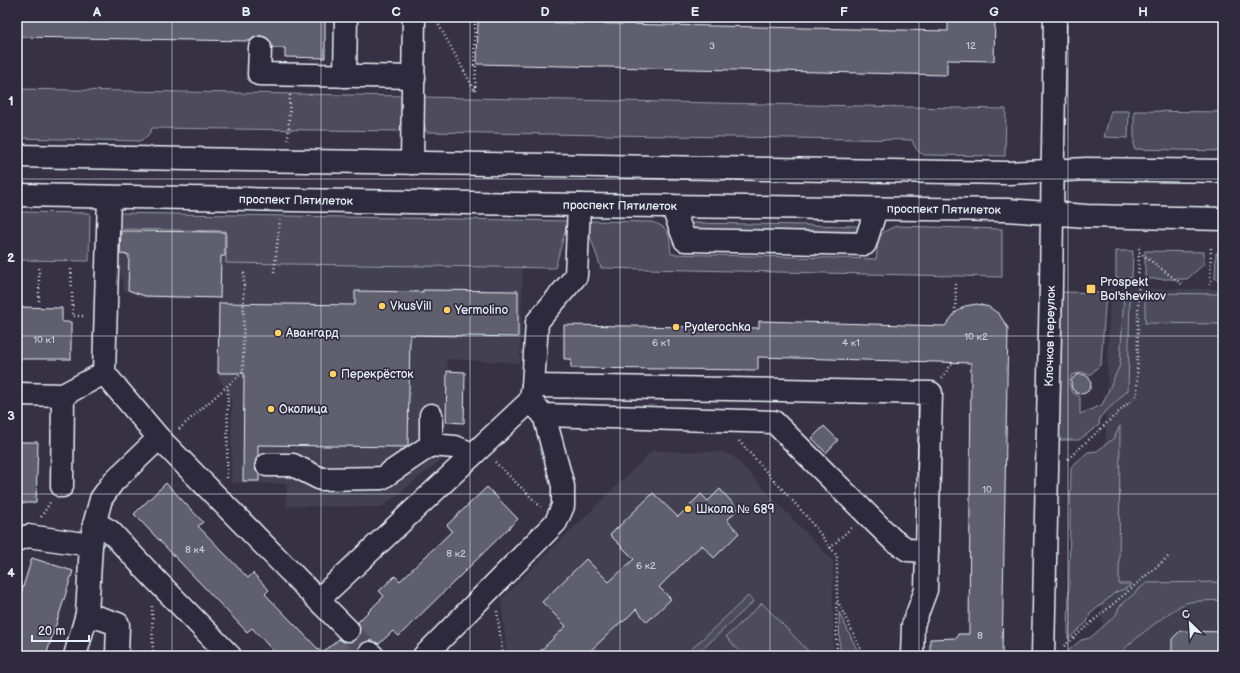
<svg xmlns="http://www.w3.org/2000/svg" width="1240" height="673" font-family="'Balsamiq Sans',sans-serif">
	<style>
		.built { fill: #433f51 }
		.green { fill: #4d4b5c; stroke: #9a9eaa }
		.building { fill: #605e6e; stroke: #e8f1f8 }
		.lines { fill: none; stroke-linecap: round; stroke-linejoin: round }
		.minor-tunnel { stroke: #514f5f; stroke-width: 22; stroke-dasharray: 22 11; stroke-linecap: butt }
		.minor-casing { stroke: #e8f1f8; stroke-width: 25 }
		.path { stroke: #e8f1f8; stroke-width: 2.5; stroke-dasharray: 1 3; stroke-linecap: butt }
		.minor { stroke: #2f2a3d; stroke-width: 22 }
		.grid { fill: none; stroke: #e8f1f8; stroke-width: 1; stroke-opacity: 0.55 }
		.poi-dot { fill: #ffd166; stroke: #2f2a3d; stroke-width: 1.5 }
		.labels { text-anchor: middle; dominant-baseline: central; stroke-width: 3.5; stroke-linejoin: round; paint-order: stroke }
		.number-label { font-size: 10px; fill: #c6ccd6 }
		.street-label { font-size: 12px; fill: #e8f1f8; stroke: #2f2a3d }
		.poi-label { font-size: 12px; fill: #e8f1f8; stroke: #2f2a3d; text-anchor: start }
		.neatline { fill: none; stroke: #e8f1f8; stroke-width: 1.5 }
		.grid-label { font-size: 13px; text-anchor: middle; font-weight: bold; fill: #e8f1f8 }
	</style>
	<rect width="100%" height="100%" fill="#363244"/>
	<filter id="ink" filterUnits="userSpaceOnUse"><feTurbulence type="fractalNoise" baseFrequency=".025" numOctaves="2"/><feDisplacementMap in="SourceGraphic" scale="8" xChannelSelector="R" yChannelSelector="G"/><feConvolveMatrix kernelMatrix="1 2 1 2 8 2 1 2 1" color-interpolation-filters="sRGB"/></filter>
	<g filter="url(#ink)">
		<path class="built" d="M 118,231 L 225,232 L 225,256 L 523,255 L 520,363 L 447,359 L 445,457 L 382,507 L 286,506 L 287,484 L 231,483 L 232,402 L 218,376 L 219,299 L 143,298 L 124,290 L 117,254 Z
			M 1110,289 L 1223,289 L 1223,656 L 1102,656 L 1103,531 Z
			M 652,451 L 721,452 L 733,456 L 833,561 L 833,656 L 507,656 L 501,599 Z"/>
		<path class="green" d="M 17,89 L 405,96 L 400,131 L 152,128 C 149,135 146,138 139,141 L 17,138 Z
			M 422,97 L 1006,109 L 1005,156 L 925,155 C 917,152 915,148 912,140 L 426,132 L 422,107 Z
			M 1111,111 L 1129,111 L 1128,138 L 1104,137 Z
			M 1134,111 L 1223,112 L 1223,151 L 1134,149 Z
			M 17,212 L 90,213 L 89,261 L 17,260 Z
			M 118,213 L 568,221 L 555,268 L 226,263 L 226,231 L 118,229 Z
			M 585,221 L 652,222 C 672,228 669,237 671,254 L 876,259 C 879,240 875,234 896,226 L 1002,229 L 1002,277 L 601,268 Z
			M 693,223 L 856,226 L 859,228 L 858,232 L 856,232 L 693,229 L 692,229 L 690,226 Z
			M 1116,251 L 1133,251 L 1132,278 L 1116,278 Z
			M 1145,251 L 1204,252 L 1204,264 L 1187,279 L 1145,279 Z
			M 1216,253 L 1223,253 L 1223,279 L 1215,279 Z
			M 1061,292 L 1106,293 L 1101,364 L 1090,375 L 1082,372 L 1072,375 L 1069,383 L 1072,392 L 1080,397 L 1080,414 L 1102,405 L 1120,365 L 1124,293 L 1130,293 L 1128,390 L 1100,417 L 1099,425 L 1079,440 L 1058,440 Z
			M 1145,293 L 1223,294 L 1223,324 L 1145,323 Z
			M 1120,426 L 1119,584 L 1132,584 L 1125,589 L 1116,592 L 1090,614 L 1087,622 L 1068,639 L 1071,467 L 1088,452 L 1097,451 L 1114,438 Z
			M 1223,582 L 1223,600 C 1211,601 1198,600 1186,603 C 1176,606 1123,647 1118,656 L 1068,656 L 1068,651 L 1081,640 L 1090,638 L 1116,615 L 1119,607 L 1146,583 Z
			M 748,596 L 754,601 L 695,656 L 684,656 Z
			M 762,603 L 813,656 L 744,656 L 726,637 Z
			M 839,612 L 860,656 L 840,656 Z"/>
		<path class="building" d="M 17,17 L 292,17 L 292,18 L 325,19 L 325,58 L 285,57 L 285,48 L 272,48 L 271,42 L 267,38 L 261,36 L 255,37 L 250,41 L 17,37 Z
			M 948,17 L 995,17 L 994,61 L 947,60 L 947,75 L 477,64 L 478,21 L 948,31 Z
			M 121,231 L 225,232 L 225,256 L 221,256 L 220,298 L 145,296 L 128,290 L 129,255 L 120,254 Z
			M 423,290 L 518,291 L 518,337 L 410,335 L 408,445 L 405,447 L 258,445 L 258,456 L 256,459 L 255,465 L 256,471 L 259,474 L 259,481 L 243,481 L 244,373 L 218,373 L 219,303 L 355,305 L 355,291 L 423,292 Z
			M 977,304 L 989,307 L 999,314 L 1008,328 L 1002,656 L 930,656 L 930,639 L 957,638 L 958,634 L 969,634 L 971,363 L 758,357 L 758,370 L 571,368 L 571,359 L 564,359 L 564,325 L 759,328 L 759,321 L 945,326 L 955,313 L 965,306 Z
			M 17,307 L 62,308 L 62,322 L 71,322 L 71,359 L 17,359 Z
			M 447,371 L 465,372 L 464,423 L 446,422 Z
			M1071 384a10 10 0 1 1 20 0a10 10 0 1 1-20 0Z
			M 824,426 L 838,440 L 826,453 L 812,438 Z
			M 17,442 L 38,442 L 36,503 L 17,503 Z
			M 166,483 L 203,522 L 198,526 L 248,578 L 253,573 L 269,590 L 265,594 L 322,653 L 339,639 L 344,642 L 351,642 L 357,639 L 360,633 L 360,627 L 358,622 L 384,596 L 379,591 L 395,576 L 400,581 L 452,531 L 447,525 L 487,487 L 518,519 L 399,636 L 393,631 L 379,644 L 373,641 L 366,641 L 361,644 L 358,649 L 358,656 L 278,656 L 252,628 L 247,632 L 134,514 Z
			M 720,489 L 738,509 L 727,520 L 739,533 L 714,558 L 702,545 L 691,555 L 659,587 L 671,599 L 647,622 L 636,609 L 623,622 L 622,621 L 585,656 L 535,656 L 566,626 L 542,602 L 586,559 L 609,582 L 634,559 L 610,535 L 653,493 L 678,517 L 701,494 L 708,501 Z
			M 32,558 L 73,571 L 46,656 L 17,656 L 17,606 Z
			M 1180,631 L 1223,632 L 1223,656 L 1172,656 L 1172,639 Z"/>
		<g class="lines">
			<path class="minor-tunnel" d="M 348,630 L 370,653"/>
			<defs>
				<g id="minor">
					<path d="M 260,48 L 259,74 L 414,77"/>
					<path d="M 345,76 L 346,17"/>
					<path d="M 17,156 L 1008,173 L 1087,169 L 1223,171"/>
					<path d="M 412,163 L 414,17"/>
					<path id="s1" d="M 17,195 L 579,205 L 1007,210 L 1086,216 L 1223,219"/>
					<path d="M 109,197 L 104,373 L 159,438 L 318,600 L 530,401 L 533,386 L 537,322 L 576,276 L 579,205"/>
					<path d="M 672,206 L 685,240 L 865,244 L 876,209"/>
					<path d="M 533,386 L 730,389 L 931,393 L 926,590 L 913,625 L 912,656"/>
					<path d="M 17,394 L 63,395 L 104,373"/>
					<path d="M 530,401 L 544,415 L 774,422 L 893,540 L 908,550 L 927,551"/>
					<path d="M 431,415 L 431,445"/>
					<path d="M 267,465 L 293,465 L 321,479 L 382,478 L 431,445 L 455,447 L 465,451 L 470,457"/>
					<path d="M 62,486 L 63,395"/>
					<path d="M 94,525 L 103,527 L 110,531 L 151,575 L 230,656"/>
					<path d="M 17,540 L 28,536 L 91,545"/>
					<path d="M 318,600 L 348,630"/>
					<path d="M 87,614 L 118,624 L 117,656"/>
					<path d="M 370,653 L 373,656"/>
					<path d="M 75,656 L 87,614 L 91,545 L 94,525 L 101,499 L 113,482 L 159,438"/>
					<path d="M 424,656 L 556,522 L 563,506 L 563,486 L 544,415"/>
					<path id="s2" d="M 1043,656 L 1051,284 L 1055,17"/>
				</g>
			</defs>
			<use href="#minor" class="minor-casing"/>
			<path class="path" d="M 435,18 L 475,91
				M 475,91 L 476,65 L 474,65 L 475,17
				M 288,140 L 290,95
				M 1139,252 L 1183,285
				M 39,268 L 39,301
				M 71,269 L 73,316 L 85,316
				M 274,272 L 280,220
				M 1210,285 L 1211,246
				M 955,313 L 956,283
				M 942,378 L 953,362
				M 179,429 L 243,372 L 244,271
				M 739,441 L 808,518 L 837,556 L 837,600 L 864,656
				M 1068,459 L 1137,395 L 1139,245
				M 495,462 L 541,507
				M 227,478 L 228,386
				M 41,517 L 51,501
				M 830,548 L 852,527
				M 152,606 L 153,656
				M 497,611 L 503,656
				M 1064,646 L 1169,556
				M 837,656 L 836,611 L 837,600"/>
			<use href="#minor" class="minor"/>
		</g>
	</g>
	<path class="grid" d="M 172,17 L 172,656M 321,17 L 321,656M 470,17 L 470,656M 620,17 L 620,656M 770,17 L 770,656M 919,17 L 919,656M 1068,17 L 1068,656M 17,179 L 1223,179M 17,336 L 1223,336M 17,494 L 1223,494"/>
	<g class="poi-dot">
		<rect x="1086" y="284" width="10" height="10" rx="2"/>
		<circle cx="382" cy="306" r="4"/>
		<circle cx="447" cy="310" r="4"/>
		<circle cx="676" cy="327" r="4"/>
		<circle cx="278" cy="333" r="4"/>
		<circle cx="333" cy="374" r="4"/>
		<circle cx="271" cy="409" r="4"/>
		<circle cx="688" cy="509" r="4"/>
	</g>
	<g class="labels">
		<g class="number-label">
			<text x="712" y="46">3</text>
			<text x="971" y="46">12</text>
			<text x="976" y="337">10 к2</text>
			<text x="44" y="340">10 к1</text>
			<text x="661" y="343">6 к1</text>
			<text x="851" y="343">4 к1</text>
			<text x="987" y="490">10</text>
			<text x="195" y="550">8 к4</text>
			<text x="456" y="554">8 к2</text>
			<text x="646" y="566">6 к2</text>
			<text x="980" y="636">8</text>
		</g>
		<g class="street-label">
			<text stroke="none"><textPath href="#s1" startOffset="279">проспект Пятилеток</textPath></text>
			<text stroke="none"><textPath href="#s1" startOffset="603">проспект Пятилеток</textPath></text>
			<text stroke="none"><textPath href="#s1" startOffset="927">проспект Пятилеток</textPath></text>
			<text stroke="none"><textPath href="#s2" startOffset="320">Клочков переулок</textPath></text>
		</g>
		<g class="poi-label">
			<text x="1100" y="282">Prospekt<tspan x="1100" dy="14">Bol'shevikov</tspan></text>
			<text x="390" y="306">VkusVill</text>
			<text x="455" y="310">Yermolino</text>
			<text x="684" y="327">Pyaterochka</text>
			<text x="286" y="333">Авангард</text>
			<text x="341" y="374">Перекрёсток</text>
			<text x="279" y="409">Околица</text>
			<text x="696" y="509">Школа № 689</text>
		</g>
	</g>
	<rect width="1240" height="673" fill="none" stroke="#2f2a3d" stroke-width="44"/>
	<g transform="translate(1190 623) rotate(335)" stroke="#2f2a3d" stroke-width="3" paint-order="stroke">
	<path d="M0-3L7 15L0 10L-7 15Z" fill="#e8f1f8"/>
	<text y="-6" font-size="11" font-weight="bold" text-anchor="middle" fill="#e8f1f8">С</text>
	</g>
	<path d="M32 635v6h57v-6" fill="none" stroke="#e8f1f8" stroke-width="2"/>
	<text x="38" y="635" font-size="12" fill="#e8f1f8" stroke="#2f2a3d" stroke-width="3" paint-order="stroke">20 m</text>
	<rect x="22" y="22" width="1196" height="629" class="neatline"/>
	<g class="grid-label">
		<text x="97" y="16">A</text>
		<text x="246" y="16">B</text>
		<text x="396" y="16">C</text>
		<text x="545" y="16">D</text>
		<text x="695" y="16">E</text>
		<text x="844" y="16">F</text>
		<text x="994" y="16">G</text>
		<text x="1143" y="16">H</text>
		<text x="11" y="105">1</text>
		<text x="11" y="262">2</text>
		<text x="11" y="420">3</text>
		<text x="11" y="577">4</text>
	</g>
</svg>
